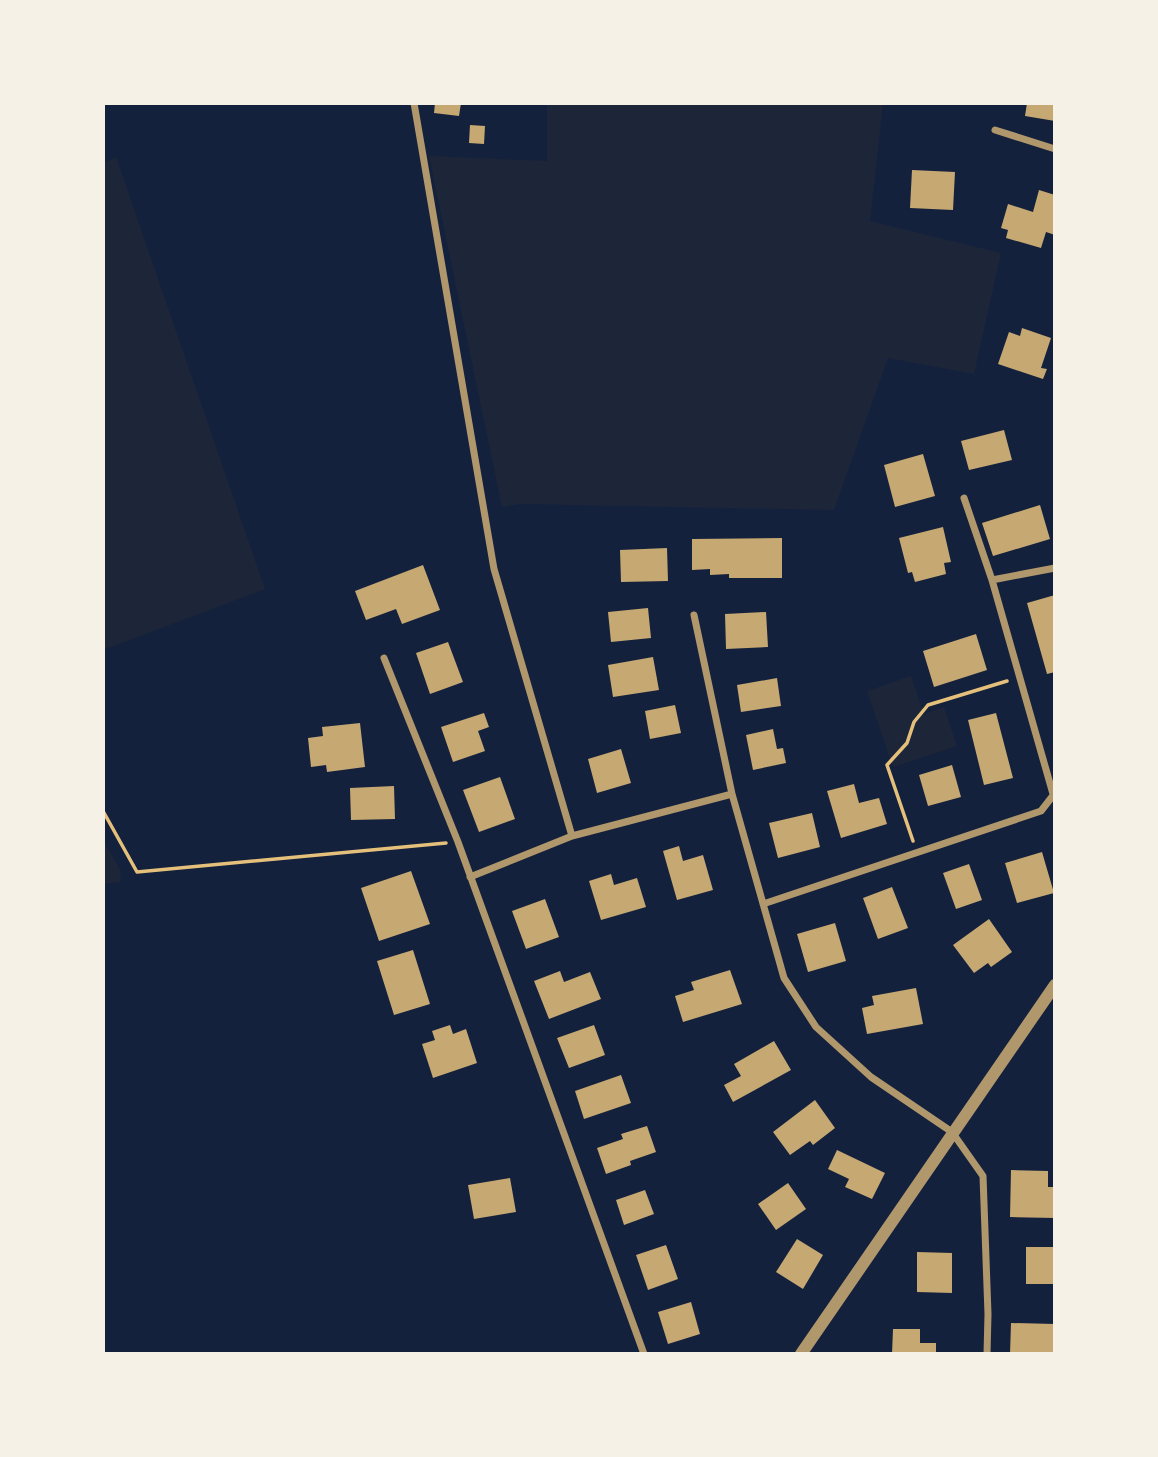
<svg xmlns="http://www.w3.org/2000/svg" width="1158" height="1457" font-family="'Fira Sans Condensed',sans-serif">
	<style>
		.green { fill: #1d2539 }
		.building { fill: #c6a872 }
		.lines { fill: none; stroke-linecap: round; stroke-linejoin: round }
		.path { stroke: #e5c07b; stroke-width: 3.5 }
		.minor { stroke: #b1986c; stroke-width: 7 }
		.tertiary { stroke: #b1986c; stroke-width: 12 }
	</style>
	<rect width="100%" height="100%" fill="#14213d"/>
	<path class="green" d="M 547,103 L 883,103 L 870,221 L 1001,253 L 974,374 L 888,358 L 834,510 L 521,504 L 502,507 L 429,156 L 547,161 Z
		M 116,157 L 265,589 L 103,650 L 103,163 Z
		M 911,676 L 924,714 L 944,707 L 957,746 L 893,767 L 867,691 Z
		M 103,840 L 121,871 L 120,882 L 103,884 Z"/>
	<path class="building" d="M 435,103 L 461,103 L 459,116 L 434,113 Z
		M 1027,103 L 1055,103 L 1055,121 L 1025,116 Z
		M 470,125 L 485,126 L 484,144 L 469,143 Z
		M 912,170 L 955,172 L 953,210 L 910,208 Z
		M 1039,190 L 1055,195 L 1055,235 L 1046,232 L 1041,248 L 1006,238 L 1008,230 L 1001,228 L 1008,204 L 1033,212 Z
		M 1022,328 L 1051,338 L 1041,368 L 1047,369 L 1043,379 L 998,364 L 1009,332 L 1020,336 Z
		M 1004,430 L 1012,460 L 969,470 L 961,441 Z
		M 923,454 L 935,496 L 895,507 L 884,465 Z
		M 1040,505 L 1050,539 L 993,556 L 982,523 Z
		M 943,527 L 951,562 L 944,563 L 946,574 L 915,582 L 912,572 L 908,573 L 899,538 Z
		M 782,538 L 782,578 L 729,578 L 729,574 L 710,575 L 710,569 L 692,570 L 692,539 Z
		M 667,548 L 668,581 L 621,582 L 620,550 Z
		M 423,565 L 440,610 L 402,624 L 396,609 L 366,620 L 355,591 Z
		M 1055,595 L 1055,672 L 1047,674 L 1027,603 Z
		M 648,608 L 651,638 L 611,642 L 608,612 Z
		M 766,612 L 768,647 L 726,649 L 725,614 Z
		M 976,634 L 987,670 L 934,687 L 923,651 Z
		M 448,642 L 463,682 L 430,694 L 416,653 Z
		M 653,657 L 659,690 L 613,697 L 608,665 Z
		M 777,678 L 781,706 L 741,712 L 737,685 Z
		M 675,705 L 681,733 L 650,739 L 645,711 Z
		M 484,713 L 489,727 L 478,731 L 485,751 L 453,762 L 441,727 Z
		M 996,713 L 1013,778 L 984,785 L 968,720 Z
		M 360,723 L 365,767 L 327,772 L 326,765 L 311,767 L 308,738 L 323,736 L 322,727 Z
		M 773,729 L 777,749 L 783,748 L 786,763 L 753,770 L 746,735 Z
		M 621,749 L 631,783 L 597,793 L 588,759 Z
		M 952,765 L 961,797 L 928,806 L 919,775 Z
		M 500,777 L 515,819 L 479,832 L 463,790 Z
		M 854,784 L 859,803 L 879,798 L 887,824 L 841,838 L 827,791 Z
		M 394,786 L 395,819 L 351,820 L 350,788 Z
		M 812,813 L 820,847 L 778,858 L 769,823 Z
		M 679,846 L 683,861 L 703,855 L 713,890 L 677,900 L 663,851 Z
		M 1042,852 L 1054,893 L 1017,903 L 1005,863 Z
		M 969,864 L 982,900 L 956,909 L 943,873 Z
		M 411,871 L 430,924 L 379,941 L 361,888 Z
		M 611,874 L 614,885 L 637,878 L 646,907 L 601,920 L 589,881 Z
		M 892,887 L 908,928 L 878,939 L 863,898 Z
		M 545,899 L 559,937 L 526,949 L 512,911 Z
		M 989,919 L 1012,952 L 991,967 L 988,963 L 974,973 L 953,945 Z
		M 835,923 L 846,961 L 808,972 L 797,934 Z
		M 413,950 L 430,1004 L 394,1015 L 377,961 Z
		M 730,970 L 742,1004 L 683,1022 L 675,996 L 694,990 L 691,982 Z
		M 560,971 L 564,982 L 590,972 L 601,999 L 549,1019 L 534,981 Z
		M 916,988 L 923,1024 L 867,1034 L 862,1008 L 874,1005 L 872,996 Z
		M 450,1025 L 453,1034 L 466,1029 L 477,1063 L 433,1078 L 422,1044 L 435,1040 L 432,1031 Z
		M 594,1025 L 605,1055 L 569,1068 L 557,1038 Z
		M 774,1041 L 791,1070 L 733,1102 L 724,1085 L 741,1076 L 734,1064 Z
		M 621,1075 L 631,1103 L 584,1119 L 575,1091 Z
		M 815,1100 L 835,1128 L 813,1145 L 810,1141 L 790,1155 L 773,1132 Z
		M 647,1126 L 656,1152 L 630,1161 L 631,1165 L 606,1174 L 597,1148 L 623,1139 L 621,1134 Z
		M 837,1150 L 885,1173 L 872,1199 L 845,1187 L 849,1179 L 828,1169 Z
		M 1011,1170 L 1048,1171 L 1048,1187 L 1055,1187 L 1055,1218 L 1010,1217 Z
		M 510,1178 L 516,1212 L 474,1219 L 468,1185 Z
		M 788,1183 L 806,1209 L 776,1230 L 758,1204 Z
		M 645,1190 L 654,1214 L 624,1225 L 616,1200 Z
		M 797,1239 L 823,1255 L 803,1289 L 776,1272 Z
		M 666,1245 L 678,1279 L 648,1290 L 636,1255 Z
		M 1026,1247 L 1055,1247 L 1055,1284 L 1026,1284 Z
		M 917,1252 L 952,1253 L 952,1293 L 917,1292 Z
		M 691,1302 L 700,1334 L 668,1344 L 658,1312 Z
		M 1011,1323 L 1055,1324 L 1055,1354 L 1010,1354 Z
		M 893,1329 L 920,1329 L 920,1343 L 936,1343 L 936,1354 L 892,1354 Z"/>
	<g class="lines">
		<path class="path" d="M 103,811 L 137,872 L 446,843
			M 913,841 L 887,765 L 907,743 L 914,722 L 928,705 L 1007,681"/>
		<path class="minor" d="M 414,103 L 494,569 L 572,836
			M 995,130 L 1055,149
			M 964,498 L 992,580
			M 694,615 L 732,794 L 784,978 L 816,1027 L 871,1077 L 952,1132 L 983,1176 L 988,1314 L 987,1354
			M 384,658 L 458,842 L 644,1354
			M 1053,794 L 992,580 L 1055,568
			M 470,877 L 572,836 L 732,794
			M 763,904 L 1041,811 L 1055,793"/>
		<path class="tertiary" d="M 801,1354 L 1055,985"/>
	</g>
	<rect width="1158" height="1457" fill="none" stroke="#f6f1e7" stroke-width="210"/>
</svg>
